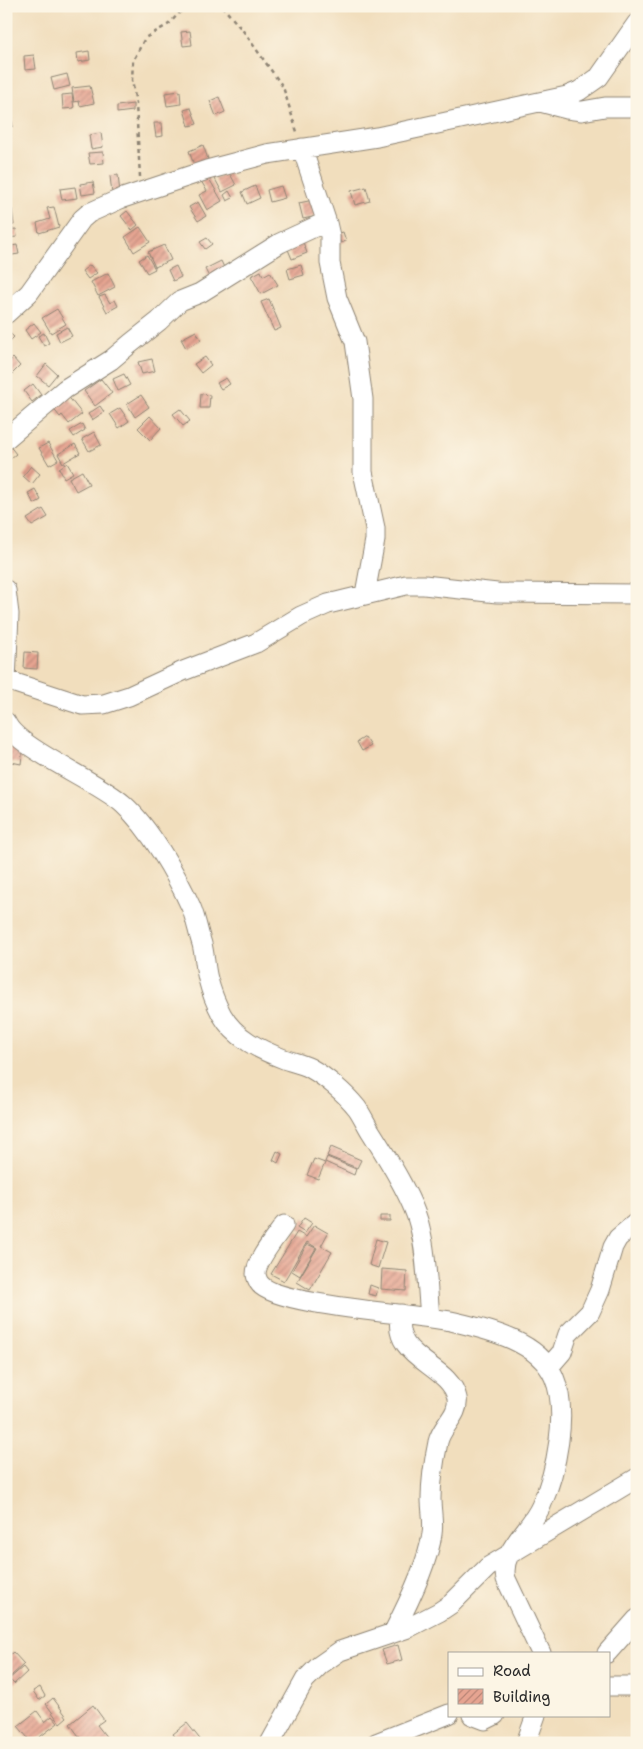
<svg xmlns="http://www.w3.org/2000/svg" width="643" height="1749" font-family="'Shantell Sans',sans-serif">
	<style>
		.building { fill: url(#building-hatch) }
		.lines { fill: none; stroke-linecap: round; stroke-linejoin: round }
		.minor-casing { stroke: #8e8474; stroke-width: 21 }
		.path { stroke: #8e8474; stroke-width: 2.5; stroke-dasharray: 4 4; stroke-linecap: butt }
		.minor { stroke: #fff; stroke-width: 19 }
	</style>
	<defs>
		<pattern id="building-hatch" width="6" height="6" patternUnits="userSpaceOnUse" patternTransform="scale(1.25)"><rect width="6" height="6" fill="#e6a491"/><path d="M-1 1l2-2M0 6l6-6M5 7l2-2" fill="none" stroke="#bb8677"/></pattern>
	</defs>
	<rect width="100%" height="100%" fill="#fcf5e5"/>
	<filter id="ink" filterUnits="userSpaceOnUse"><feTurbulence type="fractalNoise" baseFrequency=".02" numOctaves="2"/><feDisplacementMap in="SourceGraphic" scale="10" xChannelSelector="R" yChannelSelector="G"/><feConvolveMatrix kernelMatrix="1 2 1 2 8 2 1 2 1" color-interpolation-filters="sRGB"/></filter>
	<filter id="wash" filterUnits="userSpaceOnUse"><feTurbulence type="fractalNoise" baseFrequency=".0096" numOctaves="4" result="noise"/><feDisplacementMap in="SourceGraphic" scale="20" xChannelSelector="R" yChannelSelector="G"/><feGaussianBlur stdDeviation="1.12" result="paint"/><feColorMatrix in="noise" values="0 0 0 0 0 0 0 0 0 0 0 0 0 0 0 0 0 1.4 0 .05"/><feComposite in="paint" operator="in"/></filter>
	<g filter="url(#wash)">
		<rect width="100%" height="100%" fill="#f1debd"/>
		<g id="blocks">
			<path class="building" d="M 190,31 L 192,45 L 183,46 L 181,32 Z
				M 89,51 L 90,60 L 78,62 L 77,53 Z
				M 34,55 L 36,69 L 25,70 L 24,56 Z
				M 67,74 L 70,86 L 54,90 L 51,78 Z
				M 90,86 L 94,103 L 80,106 L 79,101 L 74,102 L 72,88 Z
				M 180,91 L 181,104 L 167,106 L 165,93 Z
				M 72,94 L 74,108 L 63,109 L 62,95 Z
				M 219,97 L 225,112 L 216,116 L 210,101 Z
				M 133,104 L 133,111 L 117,113 L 117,106 Z
				M 191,108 L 197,124 L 189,126 L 184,110 Z
				M 10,115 L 13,126 L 6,128 L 6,116 Z
				M 154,123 L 162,123 L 163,136 L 156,137 Z
				M 101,133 L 103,147 L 91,149 L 89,135 Z
				M 203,145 L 208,159 L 194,165 L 189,151 Z
				M 103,152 L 104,163 L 90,164 L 88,153 Z
				M 229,172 L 236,185 L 222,192 L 215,179 Z
				M 118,175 L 120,193 L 112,194 L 110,176 Z
				M 208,177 L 222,201 L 207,210 L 199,195 L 207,191 L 201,181 Z
				M 93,182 L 95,193 L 82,195 L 80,184 Z
				M 255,186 L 260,198 L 247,204 L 242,192 Z
				M 281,186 L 285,198 L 270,202 L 267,190 Z
				M 75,187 L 77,198 L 62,200 L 60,189 Z
				M 366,187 L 370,201 L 355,205 L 351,191 Z
				M 229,191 L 233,198 L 227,201 L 224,195 Z
				M 313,200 L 317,216 L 303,219 L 299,203 Z
				M 198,202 L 206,216 L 198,221 L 189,207 Z
				M 54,207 L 59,227 L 39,233 L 37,223 L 50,219 L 47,208 Z
				M 12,209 L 14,225 L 6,226 L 6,210 Z
				M 127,211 L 138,225 L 132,230 L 121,216 Z
				M 140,227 L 150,242 L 134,252 L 125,237 Z
				M 16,229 L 17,237 L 6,238 L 6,230 Z
				M 343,232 L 346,241 L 341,243 L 337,234 Z
				M 207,238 L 212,244 L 205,249 L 200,242 Z
				M 303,242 L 307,253 L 292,259 L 287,247 Z
				M 17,245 L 19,254 L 6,256 L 6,247 Z
				M 164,245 L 171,260 L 155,267 L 148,252 Z
				M 147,255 L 155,269 L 147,273 L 139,260 Z
				M 221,261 L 227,274 L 211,281 L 205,269 Z
				M 90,265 L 97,273 L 88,279 L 82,271 Z
				M 301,265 L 304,275 L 290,279 L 287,269 Z
				M 176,266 L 181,277 L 173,281 L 168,270 Z
				M 261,271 L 263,276 L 270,272 L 278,285 L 261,294 L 251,276 Z
				M 108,273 L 115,287 L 98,296 L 91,282 Z
				M 105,295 L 110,303 L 115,300 L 118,306 L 107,312 L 99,297 Z
				M 269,299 L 281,328 L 274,331 L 261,302 Z
				M 57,309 L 66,324 L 51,333 L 42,318 Z
				M 34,323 L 41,332 L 31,339 L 25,330 Z
				M 67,327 L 72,336 L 60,342 L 56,333 Z
				M 6,330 L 14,337 L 6,345 Z
				M 196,331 L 201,340 L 186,348 L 181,339 Z
				M 44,333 L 49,343 L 44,346 L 38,336 Z
				M 205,357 L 211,365 L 201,373 L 194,364 Z
				M 13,358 L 20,366 L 9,377 L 6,374 L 6,365 Z
				M 152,359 L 155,371 L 142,374 L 138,362 Z
				M 46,364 L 57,374 L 48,385 L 37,376 Z
				M 124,374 L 130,385 L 118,391 L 113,379 Z
				M 226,378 L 230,384 L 221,389 L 217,383 Z
				M 101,379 L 112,393 L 95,406 L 84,391 Z
				M 33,384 L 41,395 L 32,402 L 24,391 Z
				M 201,394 L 210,395 L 209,408 L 200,408 Z
				M 67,395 L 82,414 L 69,424 L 62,415 L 60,417 L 52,407 Z
				M 141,395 L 149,407 L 135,417 L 127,404 Z
				M 100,406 L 104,412 L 92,420 L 88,414 Z
				M 120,408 L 129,421 L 119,428 L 110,414 Z
				M 180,409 L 190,421 L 183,426 L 173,414 Z
				M 150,416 L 161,428 L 150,440 L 138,428 Z
				M 82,424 L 85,430 L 74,437 L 70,431 Z
				M 94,432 L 101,445 L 89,451 L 82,439 Z
				M 48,443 L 58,460 L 49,465 L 39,448 Z
				M 75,444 L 80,453 L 63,463 L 58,454 Z
				M 9,445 L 16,454 L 6,462 L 6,447 Z
				M 67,463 L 73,473 L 64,478 L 59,468 Z
				M 31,466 L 40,474 L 32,484 L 23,476 Z
				M 82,471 L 89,484 L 76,491 L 69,478 Z
				M 35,489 L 41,500 L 34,504 L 28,493 Z
				M 43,509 L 48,517 L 32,526 L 27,519 Z
				M 25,652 L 38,653 L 37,669 L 24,668 Z
				M 365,737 L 371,746 L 362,751 L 357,742 Z
				M 6,744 L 23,747 L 21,764 L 6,761 Z
				M 331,1147 L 361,1160 L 357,1168 L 327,1156 Z
				M 277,1151 L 282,1154 L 278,1163 L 273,1160 Z
				M 327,1157 L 356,1169 L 354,1175 L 325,1162 Z
				M 314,1159 L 325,1163 L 318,1179 L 307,1175 Z
				M 380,1216 L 390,1216 L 390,1221 L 380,1221 Z
				M 304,1218 L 312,1223 L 305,1233 L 297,1228 Z
				M 314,1225 L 328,1233 L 321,1246 L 332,1252 L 310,1290 L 297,1282 L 317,1248 L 307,1242 L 284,1281 L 271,1274 L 297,1232 L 306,1237 Z
				M 376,1239 L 386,1242 L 378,1268 L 369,1265 Z
				M 307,1244 L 316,1248 L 300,1276 L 292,1271 Z
				M 382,1269 L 407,1271 L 406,1291 L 381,1289 Z
				M 370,1285 L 378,1288 L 376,1296 L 368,1294 Z
				M 398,1645 L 402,1660 L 387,1664 L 382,1650 Z
				M 13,1652 L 24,1664 L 9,1678 L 6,1675 L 6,1658 Z
				M 23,1667 L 27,1672 L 14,1684 L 9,1679 Z
				M 40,1687 L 45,1696 L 39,1700 L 33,1691 Z
				M 53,1698 L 67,1717 L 60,1723 L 46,1704 Z
				M 93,1705 L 104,1720 L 97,1725 L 111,1743 L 84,1743 L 70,1724 Z
				M 37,1711 L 45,1722 L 52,1716 L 58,1723 L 32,1743 L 18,1726 Z
				M 187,1723 L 203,1743 L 180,1743 L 173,1734 Z"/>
		</g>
	</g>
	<g filter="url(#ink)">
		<use href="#blocks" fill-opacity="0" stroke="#8e8474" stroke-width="1"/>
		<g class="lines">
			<defs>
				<path id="minor" d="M 544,103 L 567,109 L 582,111 L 605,107 L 637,107
					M 327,223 L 330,236 L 330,263 L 337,298 L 355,342 L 363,399 L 363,472 L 375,528 L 375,540 L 365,594
					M 6,314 L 29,293 L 82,219 L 89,213 L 120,199 L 207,170 L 267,154 L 377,137 L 567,96 L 579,91 L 599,77 L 637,23
					M 6,439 L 65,389 L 111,360 L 130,344 L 159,321 L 180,301 L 200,293 L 280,243 L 319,225 L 327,223 L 302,148
					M 6,590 L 9,614 L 6,681
					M 6,680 L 82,705 L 104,704 L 129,696 L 183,671 L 256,643 L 301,616 L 328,604 L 406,585 L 424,585 L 497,593 L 637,594
					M 6,722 C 16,748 98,781 123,804 C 150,828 176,874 191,907 C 196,919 198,932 202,944 C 205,956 205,968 208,979 C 211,991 216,1004 222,1015 C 235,1038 260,1050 284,1059 C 292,1062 302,1064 310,1068 C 326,1077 345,1093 357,1108 C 362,1115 366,1124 371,1132 C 386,1156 412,1197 419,1224 C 427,1254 427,1286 430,1317
					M 284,1225 C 276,1237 256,1260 256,1274 C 256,1276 258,1282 260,1284 C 277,1306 421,1314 455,1322 C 490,1330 539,1342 554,1377 C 569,1412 556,1473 541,1506 C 531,1530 499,1551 506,1579 L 541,1653
					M 549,1367 L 562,1352 L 568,1334 L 590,1312 L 600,1290 L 613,1247 L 618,1238 L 637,1222
					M 393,1633 C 407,1606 428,1564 432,1534 C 434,1522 431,1511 431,1499 C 431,1480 434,1461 438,1442 C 441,1426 460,1415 457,1398 C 450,1364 389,1358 401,1314
					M 607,1653 L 637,1619
					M 609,1686 L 637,1686
					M 472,1715 L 485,1720 L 495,1715
					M 270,1743 L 305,1680 L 320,1665 L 340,1651 L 408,1628 L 439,1612 L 451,1604 L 488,1567 L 637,1478
					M 376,1743 L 449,1714
					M 526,1743 L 536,1715"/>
			</defs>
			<use href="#minor" class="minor-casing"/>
			<path class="path" d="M 222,6 L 244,32 L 283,87 L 298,135
				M 140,177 L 136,104 L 132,80 L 133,61 L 145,38 L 169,24 L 180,12 L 190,6"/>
			<use href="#minor" class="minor"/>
		</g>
	</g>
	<rect width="643" height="1749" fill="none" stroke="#fcf5e5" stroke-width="25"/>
	<rect x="448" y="1652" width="162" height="65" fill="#fcf5e5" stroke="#a8a49b"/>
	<rect x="458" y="1668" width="25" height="8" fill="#ffffff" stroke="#a8a49b"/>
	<text x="493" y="1676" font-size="15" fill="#2b2b2b">Road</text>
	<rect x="458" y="1689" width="25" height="15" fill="url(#building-hatch)" stroke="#a8a49b"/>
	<text x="493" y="1702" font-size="15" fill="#2b2b2b">Building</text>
</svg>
